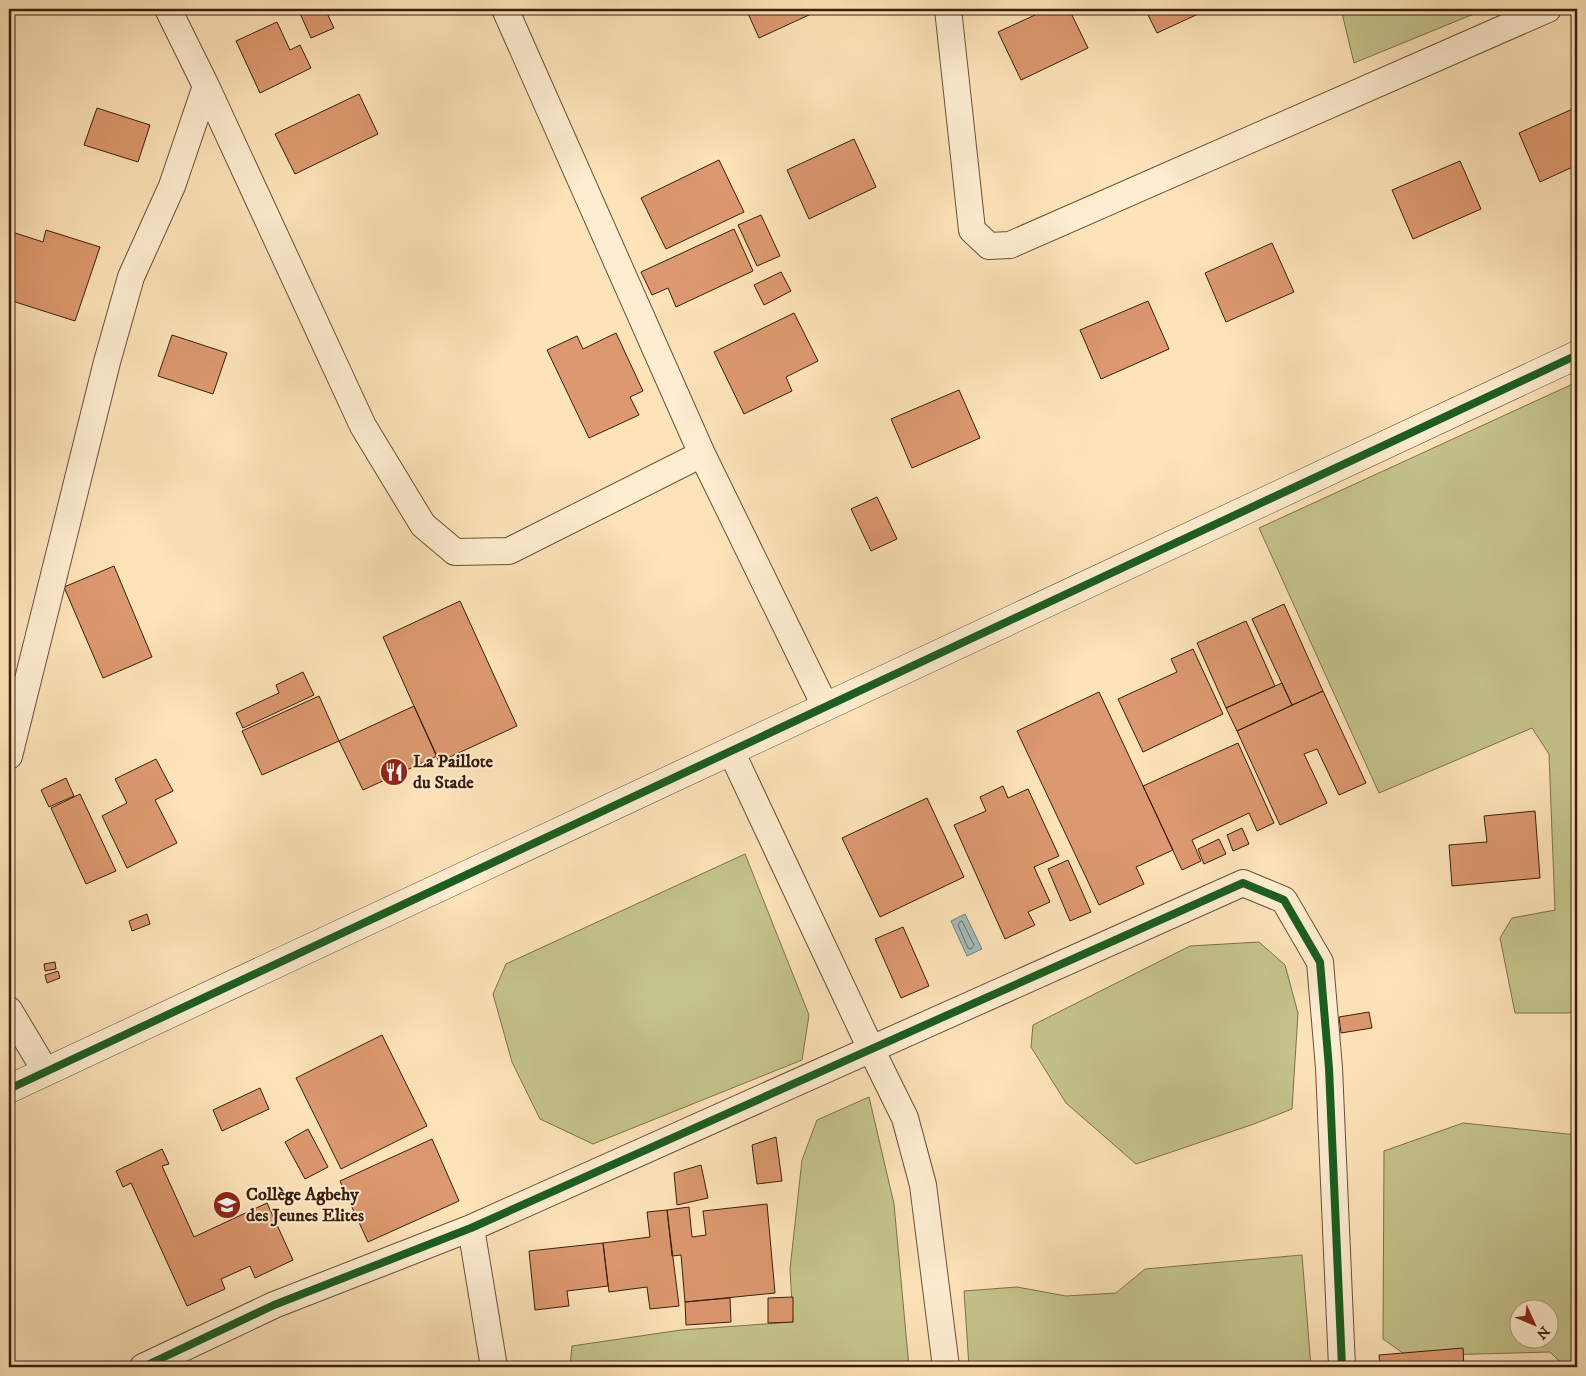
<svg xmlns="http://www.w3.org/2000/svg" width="1586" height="1376" font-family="'IM FELL DW Pica',serif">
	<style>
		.green { fill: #c4c38b; stroke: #80704c; fill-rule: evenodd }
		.water { fill: #a4bbba; stroke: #7a7c75 }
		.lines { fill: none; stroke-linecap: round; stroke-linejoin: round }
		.shore { stroke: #706c64; stroke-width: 1 }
		.building { fill: #dc986e; stroke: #3b1e0e }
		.minor-casing { stroke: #6c4f38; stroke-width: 28 }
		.tertiary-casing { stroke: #6c4f38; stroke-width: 29 }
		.minor { stroke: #feedd1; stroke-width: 26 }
		.tertiary { stroke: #feedd1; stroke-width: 28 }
		.cycleway-casing { stroke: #feedd1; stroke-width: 11 }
		.cycleway { stroke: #1b5e20; stroke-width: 8 }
		.labels { text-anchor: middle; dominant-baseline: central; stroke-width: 4; stroke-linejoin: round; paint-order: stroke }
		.poi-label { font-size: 18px; font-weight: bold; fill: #3b1e0e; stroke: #feedd1; text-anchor: start }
	</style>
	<rect width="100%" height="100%" fill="#fde3b8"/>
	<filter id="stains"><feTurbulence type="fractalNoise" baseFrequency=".004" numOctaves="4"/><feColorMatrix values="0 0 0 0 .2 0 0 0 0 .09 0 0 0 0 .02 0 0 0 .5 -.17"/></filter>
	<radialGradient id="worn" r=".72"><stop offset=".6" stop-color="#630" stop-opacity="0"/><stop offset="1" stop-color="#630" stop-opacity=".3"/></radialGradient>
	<path class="green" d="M 1341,9 L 1486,9 L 1354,63 Z
		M 1577,382 L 1577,1012 L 1568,1013 L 1515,1013 L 1500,938 L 1512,918 L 1555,910 L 1549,754 L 1532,728 L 1379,793 L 1259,528 Z
		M 745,854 L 809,1015 L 802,1060 L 593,1144 L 540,1119 L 512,1062 L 493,994 L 506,964 Z
		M 1259,942 L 1285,965 L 1298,1013 L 1292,1109 L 1254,1124 L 1136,1164 L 1066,1103 L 1031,1047 L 1033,1025 L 1190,946 Z
		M 869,1097 L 894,1204 L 909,1367 L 570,1367 L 572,1346 L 681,1330 L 793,1322 L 790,1269 L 802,1160 L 817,1120 Z
		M 1463,1123 L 1577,1135 L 1577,1367 L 1565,1367 L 1550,1352 L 1407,1356 L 1383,1339 L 1384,1151 ZM 1518,1308 L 1548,1308 L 1548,1338 L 1518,1338 Z
		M 1302,1255 L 1311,1367 L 969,1367 L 964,1291 L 1017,1287 L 1066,1296 L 1116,1293 L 1145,1269 Z"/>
	<path class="water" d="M 965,914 L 982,949 L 967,956 L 951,921 Z"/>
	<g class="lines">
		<path class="shore" d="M 962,921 L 974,945 L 971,949 L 968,948 L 958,925 L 959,923 Z"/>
	</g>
	<path class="building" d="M 298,9 L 325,9 L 334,28 L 311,38 Z
		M 746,9 L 822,9 L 759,38 Z
		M 1048,9 L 1069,9 L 1088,48 L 1021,80 L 998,32 Z
		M 1145,9 L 1209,9 L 1157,33 Z
		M 277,22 L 290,50 L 300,45 L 311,68 L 260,93 L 236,41 Z
		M 359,94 L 378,134 L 295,174 L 275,134 Z
		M 1577,107 L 1577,165 L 1540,182 L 1519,133 Z
		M 97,108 L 150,125 L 138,162 L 84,145 Z
		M 854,139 L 876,187 L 809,219 L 787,170 Z
		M 719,160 L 744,212 L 666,249 L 641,198 Z
		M 1460,161 L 1481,209 L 1413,239 L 1392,190 Z
		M 761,215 L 780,256 L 757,266 L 738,225 Z
		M 734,229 L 753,271 L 676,307 L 668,288 L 652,295 L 641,272 Z
		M 46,230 L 100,247 L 75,321 L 9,300 L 9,231 L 43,242 Z
		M 1272,243 L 1294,292 L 1226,322 L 1205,273 Z
		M 781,272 L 791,291 L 764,305 L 754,285 Z
		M 1148,301 L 1169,349 L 1101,379 L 1080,330 Z
		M 794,313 L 818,361 L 786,377 L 792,391 L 744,414 L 714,352 Z
		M 616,333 L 643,391 L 630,397 L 639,415 L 589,438 L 547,350 L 577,336 L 583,349 Z
		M 172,335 L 227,353 L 213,394 L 158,376 Z
		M 959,390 L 980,438 L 912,468 L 891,419 Z
		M 877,497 L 897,539 L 871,551 L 851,509 Z
		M 114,566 L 152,657 L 103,678 L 64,587 Z
		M 460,601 L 517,726 L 439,762 L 383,637 Z
		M 1284,604 L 1323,691 L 1292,705 L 1252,619 Z
		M 1246,621 L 1275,686 L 1226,708 L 1197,643 Z
		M 1193,649 L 1223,714 L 1143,752 L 1118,699 L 1177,672 L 1171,659 Z
		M 303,672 L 314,695 L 243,728 L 236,713 L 279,693 L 276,685 Z
		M 1282,683 L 1292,705 L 1237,731 L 1226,708 Z
		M 1323,691 L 1366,783 L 1339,795 L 1317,749 L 1304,754 L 1327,803 L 1280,825 L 1237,731 Z
		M 1099,692 L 1173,850 L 1136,867 L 1144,884 L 1099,905 L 1017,731 Z
		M 319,696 L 339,741 L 262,775 L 242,731 Z
		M 414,706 L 437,756 L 363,790 L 339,741 Z
		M 1238,743 L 1274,823 L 1257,831 L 1249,813 L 1192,840 L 1201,861 L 1182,870 L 1143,786 Z
		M 156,759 L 173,791 L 155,800 L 177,843 L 127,868 L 102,816 L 127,803 L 115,779 Z
		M 66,778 L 74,796 L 49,807 L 41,790 Z
		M 1003,786 L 1008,798 L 1028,789 L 1059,856 L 1034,867 L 1050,902 L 1028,912 L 1035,925 L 1005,939 L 954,825 L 986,811 L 980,797 Z
		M 80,794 L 116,871 L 86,884 L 51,808 Z
		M 927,798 L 964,877 L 880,917 L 842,838 Z
		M 1535,811 L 1540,878 L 1452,886 L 1449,845 L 1487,842 L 1484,816 Z
		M 1242,828 L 1249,844 L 1233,851 L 1227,835 Z
		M 1219,839 L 1226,854 L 1204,864 L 1198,849 Z
		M 1068,860 L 1091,912 L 1070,921 L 1048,869 Z
		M 147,914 L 150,924 L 132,931 L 129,921 Z
		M 903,927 L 929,986 L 901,998 L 875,939 Z
		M 55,962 L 56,969 L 45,971 L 44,964 Z
		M 58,971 L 60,978 L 47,983 L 45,975 Z
		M 1369,1012 L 1372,1028 L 1341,1033 L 1339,1017 Z
		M 382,1035 L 427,1126 L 341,1169 L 296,1078 Z
		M 260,1088 L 269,1109 L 222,1131 L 213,1110 Z
		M 308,1129 L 328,1167 L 305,1179 L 285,1142 Z
		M 776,1137 L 782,1181 L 757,1184 L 752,1145 Z
		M 432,1139 L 459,1201 L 368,1242 L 340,1181 Z
		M 162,1149 L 169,1164 L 162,1166 L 194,1237 L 267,1203 L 293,1260 L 255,1278 L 250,1266 L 221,1279 L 225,1289 L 187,1306 L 131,1183 L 123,1187 L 116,1171 Z
		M 701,1165 L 708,1198 L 677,1205 L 674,1173 Z
		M 767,1204 L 775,1293 L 685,1302 L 681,1255 L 672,1256 L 667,1210 L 689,1207 L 692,1237 L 706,1235 L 703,1211 Z
		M 667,1210 L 679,1306 L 650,1309 L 647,1287 L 609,1292 L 603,1243 L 650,1237 L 647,1212 Z
		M 603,1243 L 608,1286 L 567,1291 L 569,1306 L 535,1310 L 529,1251 Z
		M 793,1297 L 793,1322 L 768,1323 L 768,1298 Z
		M 730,1298 L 731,1322 L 686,1325 L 685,1302 Z
		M 1463,1348 L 1464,1367 L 1380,1367 L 1379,1355 Z"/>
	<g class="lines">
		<defs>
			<path id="minor" d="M 168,9 L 206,86 L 363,426 L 423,525 L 455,552 L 509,551 L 702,454
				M 505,9 L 702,454 L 825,706
				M 948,9 L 972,230 L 989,246 L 1010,245 L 1548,9
				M 731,751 L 871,1049 L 905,1118 L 923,1185 L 946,1367
				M 9,756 L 107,362 L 131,277 L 172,186 L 206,86
				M 9,1010 L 46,1072
				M 471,1228 L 494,1367
				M 143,1367 L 274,1305 L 471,1228 L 1243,883 L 1284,900 L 1320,962 L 1329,1068 L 1342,1367"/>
			<path id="tertiary" d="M 9,1089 L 1577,355"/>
		</defs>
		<use href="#minor" class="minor-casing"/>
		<use href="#tertiary" class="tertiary-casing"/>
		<use href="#minor" class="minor"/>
		<use href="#tertiary" class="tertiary"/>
		<defs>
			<path id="cycleway" d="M 9,1089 L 1577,355
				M 143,1367 L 274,1305 L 471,1228 L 1243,883 L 1284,900 L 1320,962 L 1329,1068 L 1342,1367"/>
		</defs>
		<use href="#cycleway" class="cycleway-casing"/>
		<use href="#cycleway" class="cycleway"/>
	</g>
	<defs>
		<symbol id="restaurant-disc" viewBox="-11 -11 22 22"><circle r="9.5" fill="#8f2418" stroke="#feedd1"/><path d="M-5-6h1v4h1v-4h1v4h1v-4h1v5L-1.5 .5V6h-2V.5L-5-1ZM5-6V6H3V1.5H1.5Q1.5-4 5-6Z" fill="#fff"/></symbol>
		<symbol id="school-disc" viewBox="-11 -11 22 22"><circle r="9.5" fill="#8f2418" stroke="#feedd1"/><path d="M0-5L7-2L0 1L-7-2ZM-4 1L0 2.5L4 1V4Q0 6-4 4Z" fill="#fff"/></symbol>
	</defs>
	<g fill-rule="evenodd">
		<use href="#restaurant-disc" x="378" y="756" width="32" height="32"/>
		<use href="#school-disc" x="211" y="1189" width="32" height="32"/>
	</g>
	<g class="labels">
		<g class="poi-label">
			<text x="413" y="762">La Paillote<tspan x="413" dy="21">du Stade</tspan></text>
			<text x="246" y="1195">Collège Agbehy<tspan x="246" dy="21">des Jeunes Elites</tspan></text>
		</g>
	</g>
	<rect width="1586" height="1376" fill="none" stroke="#fde3b8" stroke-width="30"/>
	<rect x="10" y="10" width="1566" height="1356" fill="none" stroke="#3b1e0e" stroke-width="2.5"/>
	<rect x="15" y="15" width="1556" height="1346" fill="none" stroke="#3b1e0e"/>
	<g transform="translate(1534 1324) rotate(134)"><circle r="24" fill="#feedd1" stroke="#b09a83"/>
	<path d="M0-4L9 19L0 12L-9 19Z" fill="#8f2418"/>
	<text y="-8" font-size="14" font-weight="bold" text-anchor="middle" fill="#3b1e0e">N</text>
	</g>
	<rect width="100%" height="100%" filter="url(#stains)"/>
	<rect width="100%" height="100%" fill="url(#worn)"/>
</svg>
